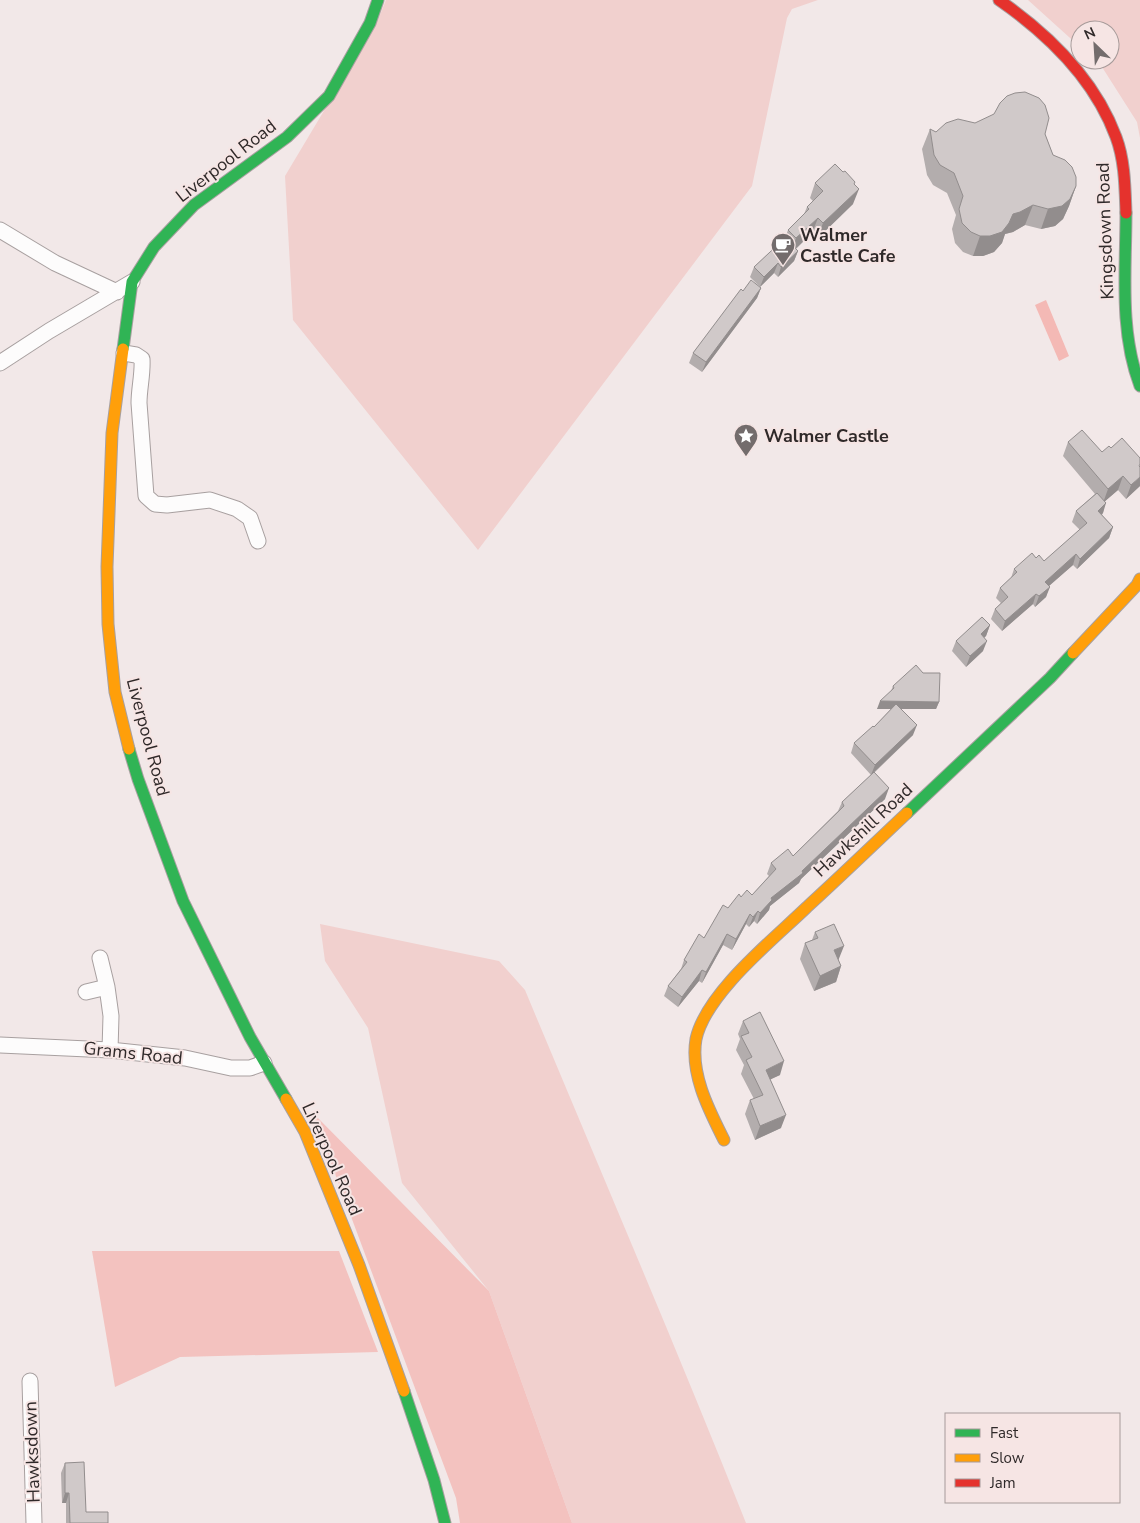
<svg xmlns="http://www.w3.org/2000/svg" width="1140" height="1523" font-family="'Nunito Sans',sans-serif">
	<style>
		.green { fill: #f1d0ce }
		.forest { fill: #f3c2bf }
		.water { fill: #f4b9b5 }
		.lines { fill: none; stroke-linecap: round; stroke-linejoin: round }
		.street-casing { stroke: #a8a0a0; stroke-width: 17 }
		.fast-casing { stroke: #a8a0a0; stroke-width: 13 }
		.slow-casing { stroke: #a8a0a0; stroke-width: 13 }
		.jam-casing { stroke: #a8a0a0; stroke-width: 13 }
		.street { stroke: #fdfcfc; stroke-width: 15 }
		.fast { stroke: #30b455; stroke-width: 11 }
		.slow { stroke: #ff9f0a; stroke-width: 11 }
		.jam { stroke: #e5322d; stroke-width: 11 }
		.wall { fill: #b3adad }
		.shaded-wall { fill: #928d8d }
		.building { fill: #d0c9c9; stroke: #928d8d }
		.labels { text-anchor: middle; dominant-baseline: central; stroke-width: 4; stroke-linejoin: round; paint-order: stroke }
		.street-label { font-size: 18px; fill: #2f2929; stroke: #f6e5e4 }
		.poi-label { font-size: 18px; font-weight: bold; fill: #2f2929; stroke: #f6e5e4; text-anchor: start }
	</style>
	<rect width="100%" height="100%" fill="#f2e8e8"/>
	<path class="green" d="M 386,0 L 818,0 L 792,9 L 787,18 L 752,186 L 478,550 L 293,320 L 285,176 L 377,22 Z
		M 1028,0 L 1140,0 L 1140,138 L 1137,122 L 1102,67 L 1094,60 L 1110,60 L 1110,30 L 1080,30 L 1080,47 Z
		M 320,924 L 499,961 L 525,990 C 599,1168 675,1344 746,1523 L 572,1523 L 489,1291 L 402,1183 L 368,1028 L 325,961 Z"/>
	<path class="forest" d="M 312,1112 L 489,1291 L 572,1523 L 460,1523 L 456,1498 Z
		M 92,1251 L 339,1251 L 378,1352 L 180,1357 L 115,1387 Z"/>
	<path class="water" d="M 1046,300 L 1069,356 L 1059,361 L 1035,305 Z"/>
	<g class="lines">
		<defs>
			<path id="street" d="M 0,230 L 55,263 L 117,292
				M 124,353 L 136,355 L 142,359 C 143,374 139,388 139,403 L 146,496 L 155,504 L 167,505 L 210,500 L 237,509 L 250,518 L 258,541
				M 0,363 L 49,331 L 132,282
				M 100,958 L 107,987 L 111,1016 L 110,1050
				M 86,992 L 107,987
				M 0,1045 L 110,1050 L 185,1058 L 231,1068 L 250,1068 L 264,1063
				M 30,1381 L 34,1523"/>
			<path id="fast" d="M 1126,213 C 1126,270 1119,331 1140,386
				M 123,349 L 132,282 L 154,247 L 194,205 L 287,137 L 329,96 L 370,23 L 378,0
				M 129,749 L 138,779 L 183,901 L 250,1037 L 286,1099
				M 907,813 L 1050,678 L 1073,653
				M 404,1391 L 434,1480 L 445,1523"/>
			<path id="slow" d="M 123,349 L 112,433 L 107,567 L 108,624 L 115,692 L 129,749
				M 1073,653 L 1137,585 L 1140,579
				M 286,1099 L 305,1132 L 359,1265 L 404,1391
				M 724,1140 C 709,1110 690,1074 696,1039 C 706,993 774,939 807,907 C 841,876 874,844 907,813"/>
			<path id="jam" d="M 999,0 C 1048,34 1095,80 1116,137 C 1125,161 1125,188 1126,213"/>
		</defs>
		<use href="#street" class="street-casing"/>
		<use href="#fast" class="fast-casing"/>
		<use href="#slow" class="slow-casing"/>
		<use href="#jam" class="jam-casing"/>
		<use href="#street" class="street"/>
		<use href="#fast" class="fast"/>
		<use href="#slow" class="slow"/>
		<use href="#jam" class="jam"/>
	</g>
	<path class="wall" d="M 930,129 L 936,132 L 1045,134 L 1053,155 L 1076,186 L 1069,206 L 1063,219 L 1055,226 L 1041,229 L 1025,225 L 1013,232 L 1005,234 L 1002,243 L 994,252 L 983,256 L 973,256 L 963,252 L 955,243 L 952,229 L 956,215 L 947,193 L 933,185 L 927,175 L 922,149 Z
		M 843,172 L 855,182 L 854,184 L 853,204 L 817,239 L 812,233 L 796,249 L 798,251 L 794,261 L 778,277 L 774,273 L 760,287 L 761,288 L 757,298 L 702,372 L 689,363 L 693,353 L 743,291 L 760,287 L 750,277 L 754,267 L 785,238 L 788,230 L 804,214 L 807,207 L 813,201 L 810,198 L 815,183 Z
		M 1068,442 L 1102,452 L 1140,486 L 1126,499 L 1118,490 L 1105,501 L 1103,513 L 1102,515 L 1113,527 L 1109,538 L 1077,569 L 1073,565 L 1049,586 L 1046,597 L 1035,607 L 1033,604 L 1002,631 L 991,619 L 995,609 L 1001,603 L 996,598 L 1000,588 L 1011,578 L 1014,569 L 1036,558 L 1044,561 L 1080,530 L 1072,522 L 1076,511 L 1095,494 L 1063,456 Z
		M 990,625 L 986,636 L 984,638 L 983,651 L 966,667 L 952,651 L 956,641 Z
		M 893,686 L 939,702 L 936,709 L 900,709 L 913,735 L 874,773 L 885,799 L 801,879 L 799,883 L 770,906 L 769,910 L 757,924 L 754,921 L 749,927 L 746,924 L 732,950 L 723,945 L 702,983 L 699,981 L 678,1007 L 664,996 L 668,986 L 681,969 L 684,960 L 704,938 L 728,908 L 741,897 L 752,895 L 769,876 L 767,874 L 771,863 L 793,856 L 838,811 L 842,802 L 871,775 L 851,753 L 854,743 L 874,727 L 891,709 L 877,709 L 891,691 Z
		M 815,932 L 838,960 L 841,966 L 836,982 L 814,991 L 800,959 L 805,943 L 812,940 Z
		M 743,1021 L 780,1075 L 770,1079 L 781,1128 L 755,1140 L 745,1114 L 750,1100 L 754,1099 L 741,1074 L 744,1065 L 736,1050 L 740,1039 L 738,1034 Z
		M 65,1463 L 86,1512 L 108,1523 L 66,1523 L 66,1503 L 62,1503 L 61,1473 Z"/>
	<path class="shaded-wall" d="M 1076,186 L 1069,206 L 1063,219 L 1055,226 L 1041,229 L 1048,209 Z
		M 859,189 L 853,204 L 817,239 L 823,223 Z
		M 1033,205 L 1025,225 L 1013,232 L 1005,234 L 1002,243 L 994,252 L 983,256 L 973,256 L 980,236 L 1013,214 Z
		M 818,218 L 812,233 L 791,253 L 796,238 Z
		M 798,251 L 794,261 L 778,277 L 781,267 Z
		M 778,263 L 774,273 L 760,287 L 764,277 Z
		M 761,288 L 757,298 L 702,372 L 706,362 Z
		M 1123,476 L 1118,490 L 1103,503 L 1108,489 Z
		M 1140,477 L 1140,486 L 1126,499 L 1131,485 Z
		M 1106,503 L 1103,513 L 1094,521 L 1098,511 Z
		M 1113,527 L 1109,538 L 1077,569 L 1080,559 Z
		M 1076,554 L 1073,565 L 1042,592 L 1045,582 Z
		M 1050,587 L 1046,597 L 1035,607 L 1039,596 Z
		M 1036,594 L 1033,604 L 1002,631 L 1005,621 Z
		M 990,625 L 986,636 L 977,644 L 981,634 Z
		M 987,641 L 983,651 L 966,667 L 970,656 Z
		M 880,701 L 939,702 L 936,709 L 877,709 Z
		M 917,725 L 913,735 L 871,775 L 875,765 Z
		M 889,788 L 885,799 L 801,879 L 799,883 L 770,906 L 769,910 L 757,924 L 760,913 L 771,898 L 802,871 Z
		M 758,911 L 754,921 L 749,927 L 753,917 Z
		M 750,914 L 746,924 L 732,950 L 736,939 Z
		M 727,934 L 723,945 L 702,983 L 706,972 Z
		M 844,946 L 838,961 L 834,950 Z
		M 841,966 L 836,982 L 814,991 L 820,976 Z
		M 702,970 L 699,981 L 678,1007 L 682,997 Z
		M 784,1061 L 780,1075 L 761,1084 L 766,1070 Z
		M 786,1115 L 781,1128 L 755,1140 L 760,1126 Z
		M 65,1493 L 69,1493 L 66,1503 L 62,1503 Z"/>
	<path class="building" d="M 1025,92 L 1039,98 L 1045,105 L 1049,118 L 1045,134 L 1053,155 L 1065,160 L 1072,167 L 1076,177 L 1076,186 L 1070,199 L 1062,206 L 1048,209 L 1033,205 L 1020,212 L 1013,214 L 1009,223 L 1002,232 L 990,236 L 980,236 L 971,232 L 962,223 L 959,209 L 963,196 L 954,173 L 940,165 L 934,155 L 930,129 L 936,132 L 946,123 L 958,119 L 975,123 L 994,114 L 1000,103 L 1007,96 L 1015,93 Z
		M 835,164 L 843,172 L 845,171 L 855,182 L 854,184 L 859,189 L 823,223 L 818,218 L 796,238 L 788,230 L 809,209 L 807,207 L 823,191 L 815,183 Z
		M 785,238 L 798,251 L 781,267 L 778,263 L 764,277 L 754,267 Z
		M 751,280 L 761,288 L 706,362 L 693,353 L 741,289 L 743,291 Z
		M 1082,430 L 1102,452 L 1109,446 L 1111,448 L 1122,438 L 1140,458 L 1140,464 L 1139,466 L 1140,467 L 1140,477 L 1131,485 L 1123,476 L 1108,489 L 1068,442 Z
		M 1097,493 L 1106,503 L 1098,511 L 1113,527 L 1080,559 L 1076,554 L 1045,582 L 1050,587 L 1039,596 L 1036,594 L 1005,621 L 995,609 L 1008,597 L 1000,588 L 1017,572 L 1014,569 L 1032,553 L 1036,558 L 1039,555 L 1044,561 L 1087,523 L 1076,511 Z
		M 982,617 L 990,625 L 981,634 L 987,641 L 970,656 L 956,641 Z
		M 916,665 L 923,673 L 940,673 L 939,702 L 880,701 L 894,688 L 893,686 Z
		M 896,704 L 917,725 L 875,765 L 854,743 L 873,726 L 874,727 Z
		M 874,772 L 889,788 L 802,871 L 803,873 L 771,898 L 772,900 L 760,913 L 758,911 L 753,917 L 750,914 L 736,939 L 727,934 L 706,972 L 702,970 L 682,997 L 668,986 L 687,962 L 684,960 L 699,934 L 704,938 L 723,905 L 728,908 L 739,894 L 741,897 L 747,890 L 752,895 L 776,869 L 771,863 L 788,849 L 793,856 L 844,806 L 842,802 Z
		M 834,924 L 844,946 L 834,950 L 841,966 L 820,976 L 805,943 L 818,938 L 815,932 Z
		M 760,1012 L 784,1061 L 766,1070 L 786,1115 L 760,1126 L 750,1100 L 763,1095 L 746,1060 L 752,1057 L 741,1036 L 749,1033 L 743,1021 Z
		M 84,1462 L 86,1512 L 108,1512 L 108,1523 L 70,1523 L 69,1493 L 65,1493 L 65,1463 Z"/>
	<defs>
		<symbol id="cafe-pin" viewBox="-11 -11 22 30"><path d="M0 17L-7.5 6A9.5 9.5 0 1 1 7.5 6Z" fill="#736c6c" stroke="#f6e5e4"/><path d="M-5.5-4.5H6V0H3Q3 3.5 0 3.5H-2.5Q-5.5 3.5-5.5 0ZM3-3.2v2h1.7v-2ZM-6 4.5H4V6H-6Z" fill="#fff"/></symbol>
		<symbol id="sight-pin" viewBox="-11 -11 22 30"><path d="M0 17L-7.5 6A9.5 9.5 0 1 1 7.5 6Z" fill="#736c6c" stroke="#f6e5e4"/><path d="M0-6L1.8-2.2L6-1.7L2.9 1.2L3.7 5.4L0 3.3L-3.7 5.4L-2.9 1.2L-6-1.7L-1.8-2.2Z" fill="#fff"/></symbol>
	</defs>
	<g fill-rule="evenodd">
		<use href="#cafe-pin" x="769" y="231" width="28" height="38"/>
		<use href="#sight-pin" x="732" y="422" width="28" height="38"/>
	</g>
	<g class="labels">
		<g class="street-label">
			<text transform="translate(226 161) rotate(-38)">Liverpool Road</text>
			<text transform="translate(1105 231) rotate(-92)">Kingsdown Road</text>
			<text transform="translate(148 737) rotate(75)">Liverpool Road</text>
			<text transform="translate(863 830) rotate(-43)">Hawkshill Road</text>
			<text transform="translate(133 1053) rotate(6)">Grams Road</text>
			<text transform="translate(332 1159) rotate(66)">Liverpool Road</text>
			<text transform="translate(32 1452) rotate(-92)">Hawksdown</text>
		</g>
		<g class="poi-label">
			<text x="800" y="235">Walmer<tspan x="800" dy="21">Castle Cafe</tspan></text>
			<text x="764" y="436">Walmer Castle</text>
		</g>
	</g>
	<rect x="945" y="1413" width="175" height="90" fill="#f6e5e4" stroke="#a69a99"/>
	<rect x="955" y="1429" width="25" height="8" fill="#30b455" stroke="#a69a99"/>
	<text x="990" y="1438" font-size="15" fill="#2f2929">Fast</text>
	<rect x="955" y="1454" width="25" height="8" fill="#ff9f0a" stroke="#a69a99"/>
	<text x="990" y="1463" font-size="15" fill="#2f2929">Slow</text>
	<rect x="955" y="1479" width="25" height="8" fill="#e5322d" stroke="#a69a99"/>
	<text x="990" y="1488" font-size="15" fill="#2f2929">Jam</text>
	<g transform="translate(1095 45) rotate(335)"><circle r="24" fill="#f6e5e4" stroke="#a69a99"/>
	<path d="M0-4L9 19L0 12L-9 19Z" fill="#736c6c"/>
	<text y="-8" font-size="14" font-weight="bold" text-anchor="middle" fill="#2f2929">N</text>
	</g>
</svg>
